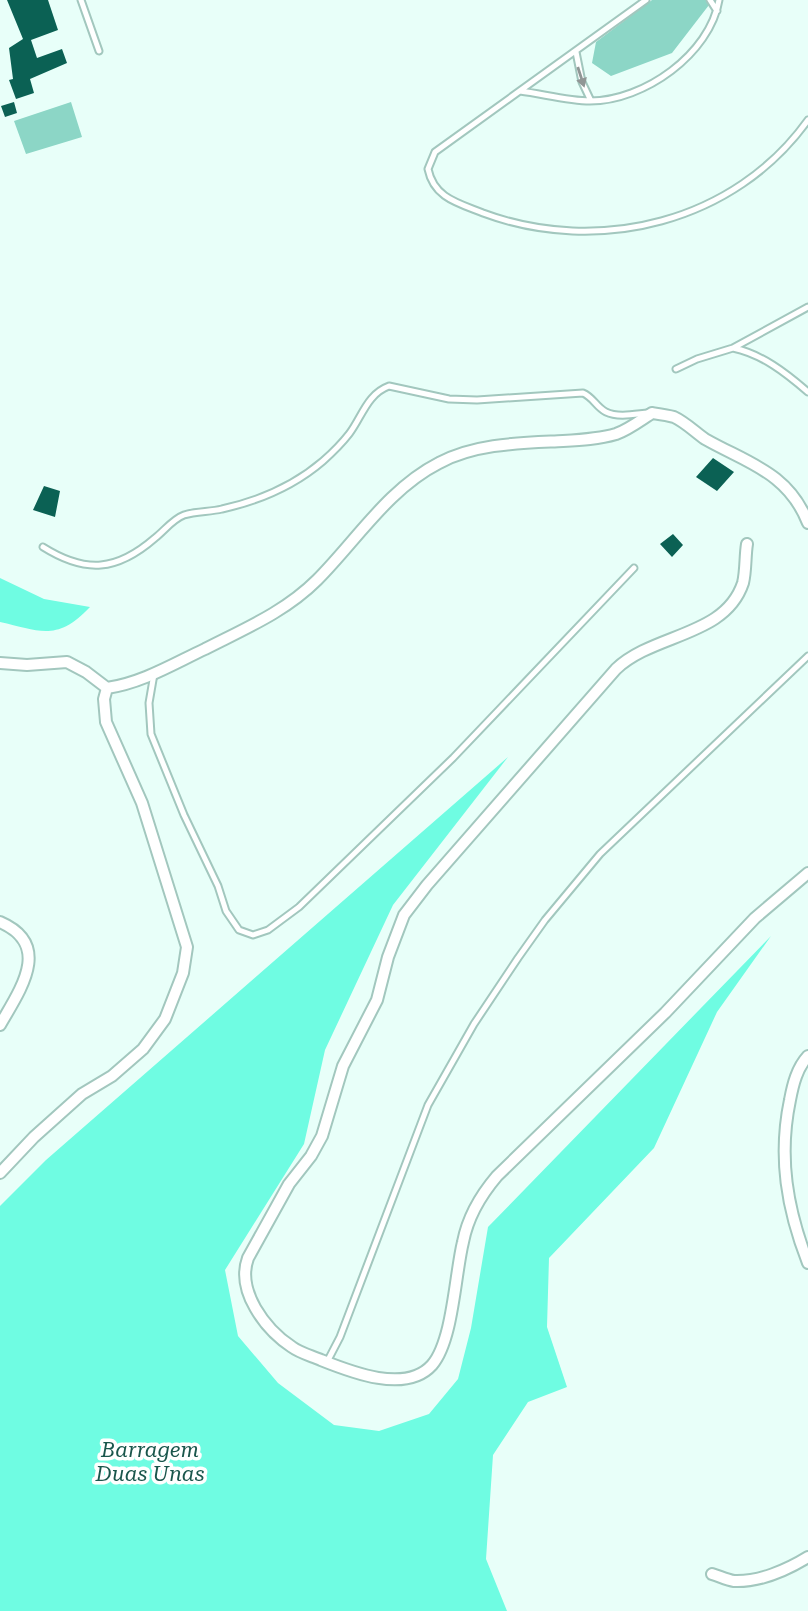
<svg xmlns="http://www.w3.org/2000/svg" width="808" height="1611" font-family="'Roboto Serif',serif">
	<style>
		.green { fill: #8cd6c6 }
		.water { fill: #6ffce2 }
		.building { fill: #0b6154 }
		.lines { fill: none; stroke-linecap: round; stroke-linejoin: round }
		.service-casing { stroke: #a2c7be; stroke-width: 9 }
		.minor-casing { stroke: #a2c7be; stroke-width: 14 }
		.service { stroke: #fff; stroke-width: 5 }
		.minor { stroke: #fff; stroke-width: 10 }
		.oneway { fill: #909695 }
		.labels { text-anchor: middle; dominant-baseline: central; stroke-width: 7; stroke-linejoin: round; paint-order: stroke }
		.water-label { font-size: 21px; font-style: italic; fill: #1a564c; stroke: #fff }
	</style>
	<rect width="100%" height="100%" fill="#e8fff9"/>
	<path class="green" d="M 652,0 L 707,0 L 709,5 L 672,53 L 611,76 L 592,63 L 596,42 Z
		M 71,102 L 82,137 L 26,154 L 14,121 Z"/>
	<path class="water" d="M 0,578 L 44,599 L 90,607 C 57,642 40,631 0,622 Z
		M 508,757 L 393,905 L 325,1050 L 304,1144 L 225,1270 L 238,1336 L 278,1383 L 334,1425 L 379,1431 L 429,1414 L 458,1379 L 471,1328 L 488,1227 L 771,936 L 717,1012 L 654,1148 L 549,1258 L 547,1327 L 567,1387 L 528,1402 L 493,1455 L 486,1559 L 507,1611 L 0,1611 L 0,1206 L 46,1160 Z"/>
	<path class="building" d="M 7,0 L 48,0 L 58,30 L 31,40 L 37,58 L 62,49 L 67,63 L 30,79 L 34,93 L 16,99 L 9,80 L 13,79 L 9,48 L 23,39 Z
		M 14,102 L 17,113 L 5,117 L 1,106 Z
		M 713,458 L 734,472 L 717,491 L 696,477 Z
		M 44,486 L 60,491 L 55,517 L 33,510 Z
		M 673,534 L 683,545 L 672,557 L 660,544 Z"/>
	<g class="lines">
		<defs>
			<path id="service" d="M 81,0 L 99,51
				M 646,0 L 435,152 L 428,169 C 434,198 458,203 483,213 C 599,256 735,222 808,120
				M 710,0 L 717,11
				M 576,52 L 582,82 L 591,101
				M 520,91 C 543,94 568,101 590,101 C 644,101 710,54 719,0
				M 733,348 C 762,354 786,373 808,392
				M 676,369 L 697,359 L 733,348 L 808,307
				M 43,547 C 86,574 117,571 155,538 C 165,530 173,519 184,515 C 196,511 210,512 222,509 C 258,501 295,485 323,461 C 332,453 342,443 349,434 C 362,417 367,394 389,386 L 449,399 L 477,400 L 583,393 C 593,397 596,407 606,412 C 618,418 636,414 648,413
				M 154,674 L 149,703 L 151,734 L 184,815 L 218,886 L 226,911 L 239,930 L 253,935 L 268,930 L 299,907 L 453,758 L 634,568
				M 327,1362 L 340,1337 L 428,1105 L 474,1024 L 518,958 L 545,920 L 600,854 L 808,656"/>
			<path id="minor" d="M 747,544 C 745,556 746,571 743,583 C 725,637 654,633 616,669 L 427,885 L 404,915 L 388,957 L 377,1000 L 343,1066 L 322,1136 L 311,1156 L 289,1184 L 248,1258 C 236,1291 265,1329 292,1347 C 300,1353 312,1356 321,1360 C 351,1372 406,1394 432,1365 C 453,1341 455,1274 463,1242 C 468,1216 480,1196 497,1176 L 665,1013 L 755,918 L 808,873
				M 0,663 L 27,665 L 67,662 L 86,672 L 107,688
				M 0,922 C 53,945 20,990 0,1025
				M 808,1056 C 797,1068 793,1084 790,1100 C 778,1157 787,1209 808,1263
				M 0,1173 L 34,1137 L 82,1094 L 112,1076 L 143,1049 L 165,1019 L 183,973 L 187,947 L 142,803 L 106,722 L 104,699 L 107,688 C 142,683 173,664 205,649 C 244,629 285,612 317,580 C 356,541 388,489 439,463 C 476,443 523,443 563,441 C 581,440 599,439 616,434 C 628,430 641,420 652,413 C 659,414 667,415 674,417 C 685,422 695,432 705,439 C 747,463 788,472 808,523
				M 712,1574 C 719,1576 727,1580 734,1581 C 759,1582 787,1570 808,1557"/>
		</defs>
		<use href="#service" class="service-casing"/>
		<use href="#minor" class="minor-casing"/>
		<use href="#service" class="service"/>
		<use href="#minor" class="minor"/>
	</g>
	<defs><path id="oneway-solid" d="M-6-.8H1V-3.2L6.5 0L1 3.2V.8H-6Z" transform="scale(1.75)"/></defs>
	<use class="oneway" href="#oneway-solid" transform="translate(581 77) rotate(72)"/>
	<g class="labels">
		<g class="water-label">
			<text x="150" y="1450">Barragem<tspan x="150" dy="24">Duas Unas</tspan></text>
		</g>
	</g>
</svg>
